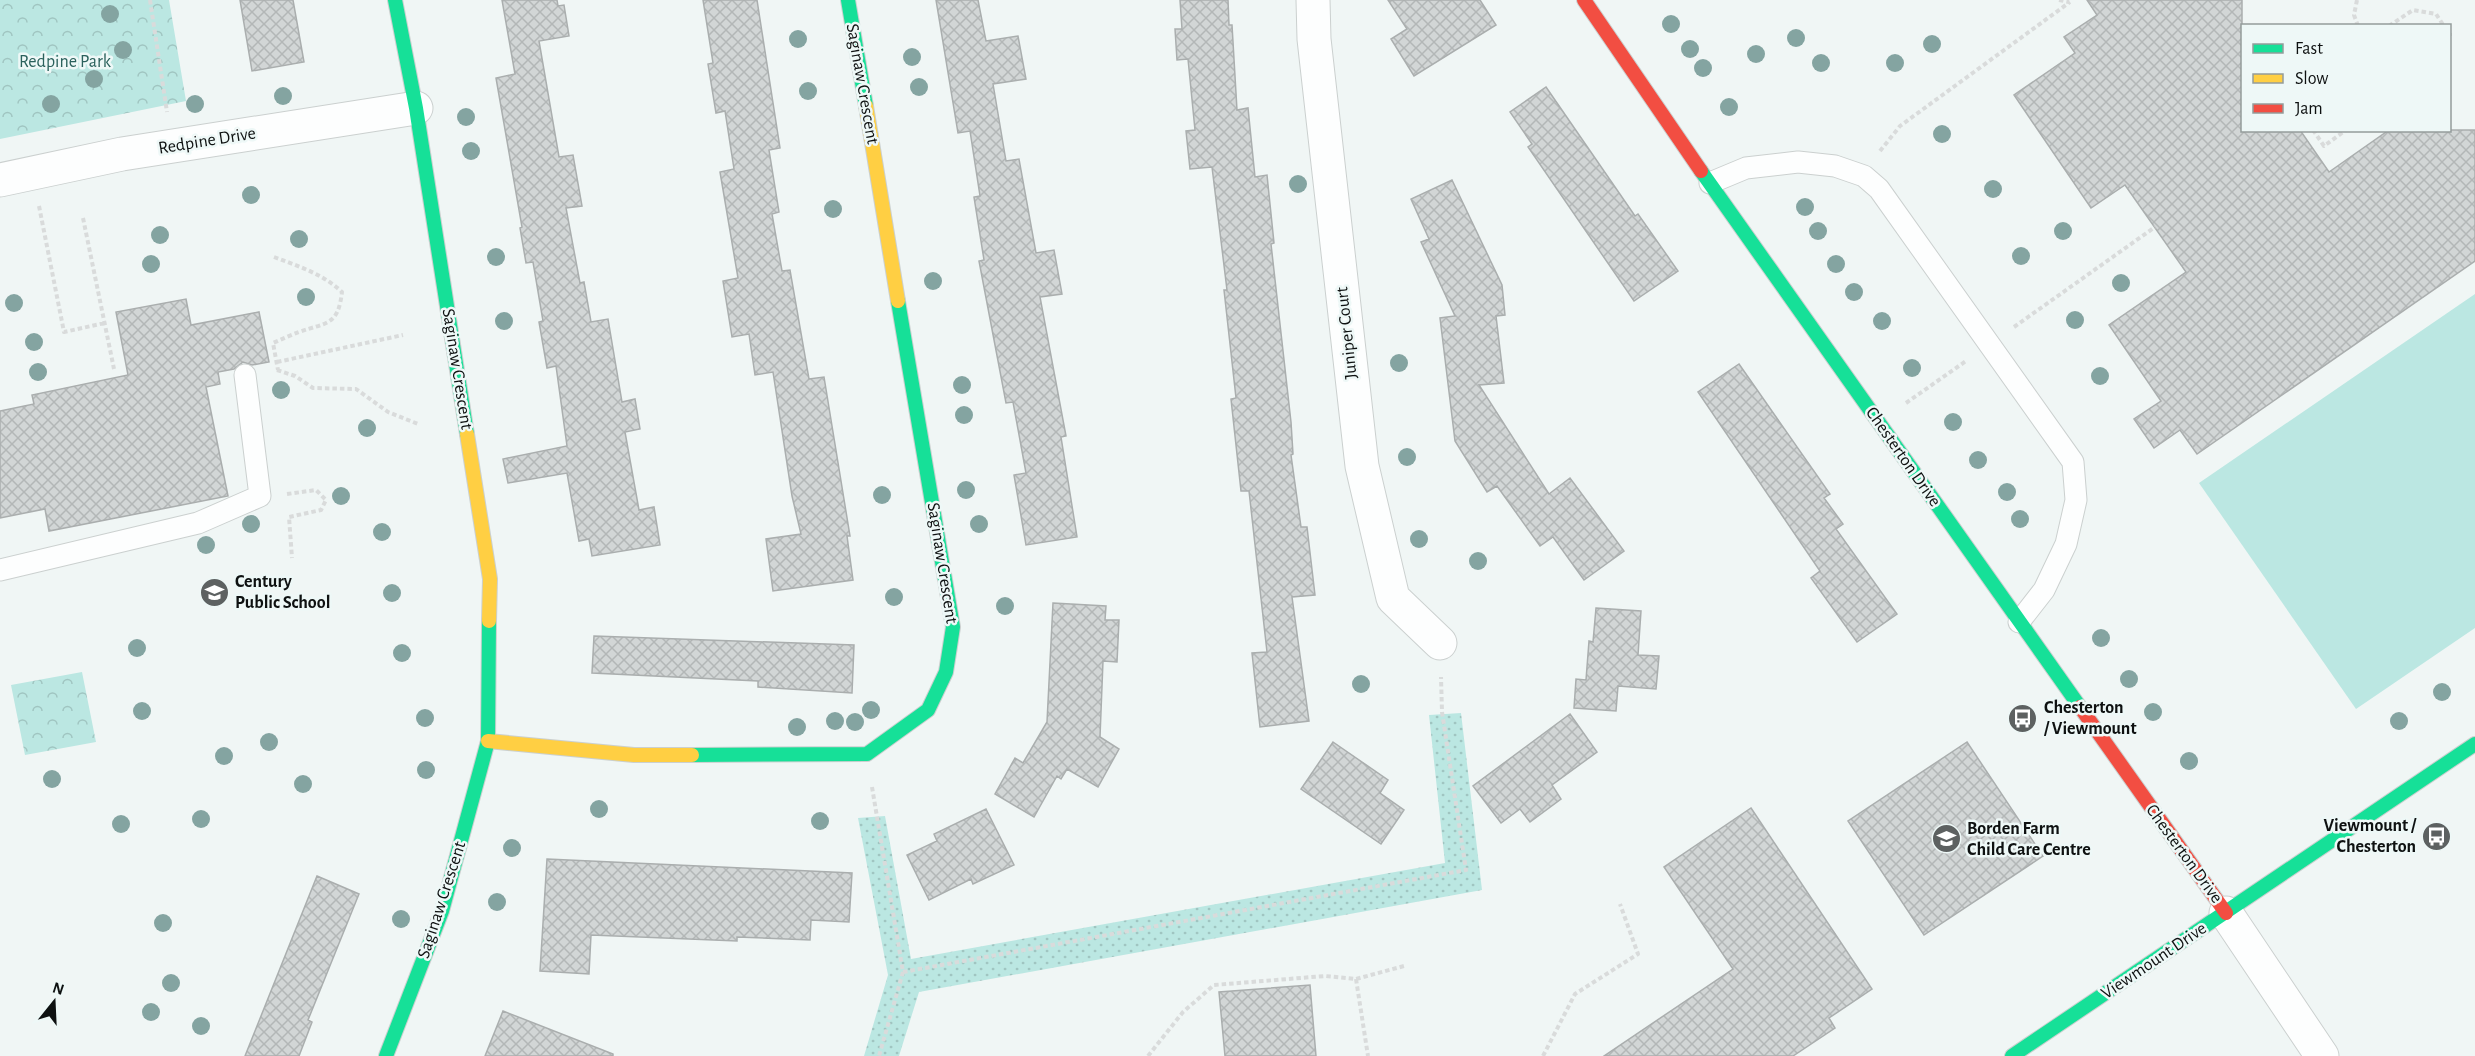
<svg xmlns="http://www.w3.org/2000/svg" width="2475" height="1056" font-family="'Alegreya Sans',sans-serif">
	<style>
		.grass { fill: url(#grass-dots) }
		.park { fill: url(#park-crowns) }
		.garden { fill: #bbe7e2 }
		.building { fill: url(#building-cross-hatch); stroke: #aaaeae; stroke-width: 1.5 }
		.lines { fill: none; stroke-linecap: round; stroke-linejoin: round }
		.lane-casing { stroke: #cbd0cf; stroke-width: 23 }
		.street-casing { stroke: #cbd0cf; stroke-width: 35 }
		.fast-casing { stroke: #cbd0cf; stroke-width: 16 }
		.slow-casing { stroke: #cbd0cf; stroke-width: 16 }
		.jam-casing { stroke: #cbd0cf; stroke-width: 16 }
		.path { stroke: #d9dbdb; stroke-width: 4; stroke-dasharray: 4.5 3; stroke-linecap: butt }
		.lane { stroke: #fdfefe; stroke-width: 21 }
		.street { stroke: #fdfefe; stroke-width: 33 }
		.fast { stroke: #16e098; stroke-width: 14 }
		.slow { stroke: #ffcf43; stroke-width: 14 }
		.jam { stroke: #f24e42; stroke-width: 14 }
		.tree { fill: #84a4a1 }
		.labels { text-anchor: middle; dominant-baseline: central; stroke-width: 5; stroke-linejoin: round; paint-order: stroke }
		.park-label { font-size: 18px; fill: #2b615c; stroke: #eef8f7 }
		.street-label { font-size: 18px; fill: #0e1111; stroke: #eef8f7 }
		.poi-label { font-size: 18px; font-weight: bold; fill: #0e1111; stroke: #eef8f7; text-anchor: start }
	</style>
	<defs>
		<pattern id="grass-dots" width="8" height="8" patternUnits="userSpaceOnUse" patternTransform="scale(1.5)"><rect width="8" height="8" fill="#bbe7e2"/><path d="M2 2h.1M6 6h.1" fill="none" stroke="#a0c5c1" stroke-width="1.8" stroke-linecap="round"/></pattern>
		<pattern id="park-crowns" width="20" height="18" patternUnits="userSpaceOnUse" patternTransform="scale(1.5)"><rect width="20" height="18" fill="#bbe7e2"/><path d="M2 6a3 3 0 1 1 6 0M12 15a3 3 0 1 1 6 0" fill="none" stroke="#a0c5c1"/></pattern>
		<pattern id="building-cross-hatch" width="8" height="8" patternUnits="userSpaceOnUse" patternTransform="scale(1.5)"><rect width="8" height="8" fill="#d2d6d6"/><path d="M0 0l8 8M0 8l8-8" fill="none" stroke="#b3b7b7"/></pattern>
	</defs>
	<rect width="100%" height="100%" fill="#f0f6f5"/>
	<path class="grass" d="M 1461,713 L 1482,890 L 919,992 L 899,1056 L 864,1056 L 888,975 L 858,818 L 885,816 L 911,959 L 1445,863 L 1429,715 Z"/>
	<path class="park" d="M 0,0 L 169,0 L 186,101 L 0,139 Z
		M 82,672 L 96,742 L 25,755 L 11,685 Z"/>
	<path class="garden" d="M 2475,294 L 2475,628 L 2356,709 L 2199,483 Z"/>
	<path class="building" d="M 240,0 L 293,0 L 304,62 L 252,71 Z
		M 502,0 L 557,0 L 558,6 L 564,5 L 569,36 L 539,41 L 559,157 L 573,155 L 582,206 L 566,208 L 580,283 L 584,282 L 591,322 L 608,319 L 622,402 L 635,399 L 640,429 L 625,432 L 639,510 L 654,507 L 660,545 L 592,556 L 589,539 L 579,541 L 567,473 L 508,483 L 503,459 L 567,446 L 556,366 L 547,368 L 539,322 L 543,321 L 533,262 L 526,263 L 520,228 L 522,227 L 496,78 L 515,74 Z
		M 703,0 L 757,0 L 780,148 L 769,150 L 779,212 L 772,214 L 782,271 L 790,270 L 809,379 L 824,377 L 850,536 L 847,536 L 853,580 L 773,591 L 766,539 L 801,534 L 792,496 L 773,372 L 755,375 L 749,334 L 732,337 L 723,281 L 738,278 L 720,172 L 734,169 L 725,111 L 716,113 L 708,64 L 713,63 Z
		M 936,0 L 978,0 L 986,41 L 1018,36 L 1026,79 L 993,84 L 1006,161 L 1019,159 L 1036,253 L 1054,250 L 1062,294 L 1040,297 L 1066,436 L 1061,437 L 1077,537 L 1026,545 L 1014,475 L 1026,473 L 1013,402 L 1006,403 L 979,261 L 984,260 L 974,197 L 980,196 L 970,131 L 958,133 Z
		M 1180,0 L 1228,0 L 1229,25 L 1232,25 L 1237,110 L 1248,108 L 1255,177 L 1267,175 L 1274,243 L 1271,244 L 1291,422 L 1293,454 L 1291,455 L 1301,527 L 1307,527 L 1315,595 L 1292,597 L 1309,721 L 1260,727 L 1252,653 L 1267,652 L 1249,491 L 1241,491 L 1231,399 L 1236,398 L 1224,290 L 1227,290 L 1212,167 L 1190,169 L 1186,131 L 1195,130 L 1188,59 L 1177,60 L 1175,29 L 1182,29 Z
		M 1388,0 L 1480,0 L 1496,25 L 1414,76 L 1391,39 L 1407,29 Z
		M 2087,0 L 2242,0 L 2242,130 L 2300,130 L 2329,172 L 2389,130 L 2475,130 L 2475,261 L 2197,454 L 2180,430 L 2154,448 L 2134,419 L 2161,401 L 2109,325 L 2186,272 L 2125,185 L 2091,208 L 2014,95 L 2075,53 L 2064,37 L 2097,15 Z
		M 1546,87 L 1635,216 L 1638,214 L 1678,271 L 1634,301 L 1528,147 L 1532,144 L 1510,112 Z
		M 1452,180 L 1502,285 L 1505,315 L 1496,316 L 1504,383 L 1479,385 L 1549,494 L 1570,478 L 1624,551 L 1584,580 L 1553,537 L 1540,546 L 1497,486 L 1487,492 L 1455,441 L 1440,318 L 1455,316 L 1421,242 L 1429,239 L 1411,199 Z
		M 186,299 L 191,325 L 259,312 L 269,362 L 252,365 L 243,362 L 234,369 L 218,372 L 220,384 L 206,387 L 228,496 L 49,531 L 45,509 L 0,518 L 0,411 L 34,404 L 32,395 L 128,375 L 116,312 Z
		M 1739,364 L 1830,494 L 1824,498 L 1843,524 L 1836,529 L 1897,614 L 1857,642 L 1811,578 L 1820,571 L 1698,392 Z
		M 1053,603 L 1106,606 L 1105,620 L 1119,620 L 1117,662 L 1103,661 L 1100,737 L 1119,749 L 1098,787 L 1067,769 L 1061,779 L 1057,776 L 1034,817 L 995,794 L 1015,758 L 1023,763 L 1047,722 Z
		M 1596,608 L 1641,611 L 1638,655 L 1659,656 L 1656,689 L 1618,686 L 1616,711 L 1574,708 L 1576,679 L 1586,680 L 1589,641 L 1593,642 Z
		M 594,636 L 854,645 L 852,693 L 758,687 L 758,681 L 592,673 Z
		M 1570,714 L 1597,752 L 1552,785 L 1561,799 L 1530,822 L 1520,809 L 1501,823 L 1473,786 Z
		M 1333,742 L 1388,780 L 1380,793 L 1404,810 L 1381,844 L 1301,789 Z
		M 1967,742 L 2043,856 L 1924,935 L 1848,821 Z
		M 1751,808 L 1872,989 L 1829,1018 L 1835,1028 L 1793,1056 L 1604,1056 L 1733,969 L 1664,867 Z
		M 986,809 L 1014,865 L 973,884 L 971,879 L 929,900 L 907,855 L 937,841 L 934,834 Z
		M 547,859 L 852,873 L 849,922 L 811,920 L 810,940 L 737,937 L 737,941 L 591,935 L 589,974 L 540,971 Z
		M 317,876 L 359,894 L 308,1020 L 312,1022 L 299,1056 L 245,1056 Z
		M 1310,985 L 1316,1056 L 1225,1056 L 1219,992 Z
		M 503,1011 L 613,1054 L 613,1056 L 485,1056 Z"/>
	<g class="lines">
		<defs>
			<path id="lane" d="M 1710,183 L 1746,168 L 1798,162 L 1835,166 L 1864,176 L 1879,189 L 2073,462 L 2076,500 L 2066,544 L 2044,590 L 2019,622
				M 0,570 L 198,523 L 260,496 L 245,375"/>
			<path id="street" d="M 1313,0 L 1314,39 L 1362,466 L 1393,598 L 1440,643
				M 0,180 L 122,154 L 416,108
				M 2226,913 L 2322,1056"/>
			<path id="fast" d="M 395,0 L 416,108 L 467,434
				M 848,0 L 866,106
				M 1701,171 L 2080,707
				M 692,755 L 867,754 L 928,710 L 946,672 L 953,627 L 898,301
				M 386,1056 L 442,911 L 488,741 L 489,621
				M 2012,1056 L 2475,744"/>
			<path id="slow" d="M 866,106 L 898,301
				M 467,434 L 490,579 L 489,621
				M 488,741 L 634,755 L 692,755"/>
			<path id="jam" d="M 1584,0 L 1701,171
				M 2080,707 L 2226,913"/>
		</defs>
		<use href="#lane" class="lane-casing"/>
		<use href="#street" class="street-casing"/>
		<use href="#fast" class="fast-casing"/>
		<use href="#slow" class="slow-casing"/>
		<use href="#jam" class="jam-casing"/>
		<path class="path" d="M 150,0 L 167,112
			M 2059,0 L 2069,2
			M 2357,0 L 2354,15 L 2358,26
			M 2389,26 L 2413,10 L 2436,14 L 2444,26
			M 2450,33 L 2450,36
			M 2313,130 L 2324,146 L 2346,130
			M 1880,151 L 1900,126 L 2070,2
			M 39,206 L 64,332 L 105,323
			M 83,218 L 114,369
			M 274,257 C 298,266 323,274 342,292 C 338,326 327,322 299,332 C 291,335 282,339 273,343 L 278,370
			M 2014,327 L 2155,227
			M 277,362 L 403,335
			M 277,370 L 295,376 L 313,388 L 356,389 L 388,412 L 418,424
			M 1906,403 L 1966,361
			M 287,494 L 316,490 L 326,500 L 321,510 L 289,517 L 292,558
			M 872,787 L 903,972 L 879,1056
			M 903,972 L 1466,870 L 1442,712 L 1441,677
			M 1356,979 L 1368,1056
			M 1148,1056 L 1183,1012 L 1214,985 L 1325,976 L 1356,979 L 1404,966
			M 1543,1056 L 1575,994 L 1638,954 L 1620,904"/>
		<use href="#lane" class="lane"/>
		<use href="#street" class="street"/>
		<use href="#fast" class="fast"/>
		<use href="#slow" class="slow"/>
		<use href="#jam" class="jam"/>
	</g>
	<g class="tree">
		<circle cx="110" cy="14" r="9"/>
		<circle cx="1671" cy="24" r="9"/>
		<circle cx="1796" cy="38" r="9"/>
		<circle cx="798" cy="39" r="9"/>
		<circle cx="1932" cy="44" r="9"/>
		<circle cx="1690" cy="49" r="9"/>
		<circle cx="123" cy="50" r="9"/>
		<circle cx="1756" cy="54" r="9"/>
		<circle cx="912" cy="57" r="9"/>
		<circle cx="1821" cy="63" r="9"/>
		<circle cx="1895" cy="63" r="9"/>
		<circle cx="1703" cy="68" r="9"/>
		<circle cx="94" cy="79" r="9"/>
		<circle cx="919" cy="87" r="9"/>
		<circle cx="808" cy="91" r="9"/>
		<circle cx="283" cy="96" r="9"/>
		<circle cx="51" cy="104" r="9"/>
		<circle cx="195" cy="104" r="9"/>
		<circle cx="1729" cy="107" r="9"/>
		<circle cx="466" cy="117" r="9"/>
		<circle cx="1942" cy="134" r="9"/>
		<circle cx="471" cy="151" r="9"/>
		<circle cx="1298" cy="184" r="9"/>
		<circle cx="1993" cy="189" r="9"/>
		<circle cx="251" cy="195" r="9"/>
		<circle cx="1805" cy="207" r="9"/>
		<circle cx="833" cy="209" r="9"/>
		<circle cx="1818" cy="231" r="9"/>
		<circle cx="2063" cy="231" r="9"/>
		<circle cx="160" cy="235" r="9"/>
		<circle cx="299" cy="239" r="9"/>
		<circle cx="2021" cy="256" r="9"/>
		<circle cx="496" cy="257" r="9"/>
		<circle cx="151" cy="264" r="9"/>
		<circle cx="1836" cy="264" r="9"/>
		<circle cx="933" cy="281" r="9"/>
		<circle cx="2121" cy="283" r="9"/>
		<circle cx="1854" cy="292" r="9"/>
		<circle cx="306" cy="297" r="9"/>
		<circle cx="14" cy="303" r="9"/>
		<circle cx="2075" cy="320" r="9"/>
		<circle cx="504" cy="321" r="9"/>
		<circle cx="1882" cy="321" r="9"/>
		<circle cx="34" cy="342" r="9"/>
		<circle cx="1399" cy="363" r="9"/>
		<circle cx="1912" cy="368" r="9"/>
		<circle cx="38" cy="372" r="9"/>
		<circle cx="2100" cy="376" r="9"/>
		<circle cx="962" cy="385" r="9"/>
		<circle cx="281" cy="390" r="9"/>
		<circle cx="964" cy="415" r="9"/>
		<circle cx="1953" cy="422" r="9"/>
		<circle cx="367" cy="428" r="9"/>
		<circle cx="1407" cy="457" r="9"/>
		<circle cx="1978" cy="460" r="9"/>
		<circle cx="966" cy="490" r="9"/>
		<circle cx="2007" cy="492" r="9"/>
		<circle cx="882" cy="495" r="9"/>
		<circle cx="341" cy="496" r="9"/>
		<circle cx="2020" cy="519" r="9"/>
		<circle cx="251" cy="524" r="9"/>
		<circle cx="979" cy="524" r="9"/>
		<circle cx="382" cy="532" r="9"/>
		<circle cx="1419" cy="539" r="9"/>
		<circle cx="206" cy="545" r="9"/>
		<circle cx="1478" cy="561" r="9"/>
		<circle cx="392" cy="593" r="9"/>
		<circle cx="894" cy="597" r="9"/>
		<circle cx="1005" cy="606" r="9"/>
		<circle cx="2101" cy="638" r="9"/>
		<circle cx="137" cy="648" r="9"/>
		<circle cx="402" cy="653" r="9"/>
		<circle cx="2129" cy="679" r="9"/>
		<circle cx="1361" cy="684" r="9"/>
		<circle cx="2442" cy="692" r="9"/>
		<circle cx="871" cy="710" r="9"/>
		<circle cx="142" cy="711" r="9"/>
		<circle cx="2153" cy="712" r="9"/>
		<circle cx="425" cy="718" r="9"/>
		<circle cx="835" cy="721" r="9"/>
		<circle cx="2399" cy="721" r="9"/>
		<circle cx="855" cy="722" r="9"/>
		<circle cx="797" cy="727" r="9"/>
		<circle cx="269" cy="742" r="9"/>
		<circle cx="224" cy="756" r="9"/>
		<circle cx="2189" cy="761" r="9"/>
		<circle cx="426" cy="770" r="9"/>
		<circle cx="52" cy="779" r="9"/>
		<circle cx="303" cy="784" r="9"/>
		<circle cx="599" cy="809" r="9"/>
		<circle cx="201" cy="819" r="9"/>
		<circle cx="820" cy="821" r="9"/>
		<circle cx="121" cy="824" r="9"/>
		<circle cx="512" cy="848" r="9"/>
		<circle cx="497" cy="902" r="9"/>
		<circle cx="401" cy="919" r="9"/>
		<circle cx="163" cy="923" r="9"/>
		<circle cx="171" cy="983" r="9"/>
		<circle cx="151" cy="1012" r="9"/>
		<circle cx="201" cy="1026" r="9"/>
	</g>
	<defs>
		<symbol id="school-disc" viewBox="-11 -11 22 22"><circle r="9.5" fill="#5d6161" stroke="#eef8f7"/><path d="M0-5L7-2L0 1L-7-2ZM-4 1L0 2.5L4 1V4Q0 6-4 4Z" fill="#fff"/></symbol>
		<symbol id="bus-disc" viewBox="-11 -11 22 22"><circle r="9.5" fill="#5d6161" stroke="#eef8f7"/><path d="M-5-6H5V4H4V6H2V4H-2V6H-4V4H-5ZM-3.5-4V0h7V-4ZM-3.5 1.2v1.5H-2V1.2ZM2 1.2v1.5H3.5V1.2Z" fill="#fff"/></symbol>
	</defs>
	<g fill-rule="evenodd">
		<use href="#school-disc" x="198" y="576" width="33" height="33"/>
		<use href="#bus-disc" x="2006" y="702" width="33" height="33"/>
		<use href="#bus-disc" x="2420" y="820" width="33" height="33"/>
		<use href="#school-disc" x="1930" y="822" width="33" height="33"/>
	</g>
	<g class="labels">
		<g class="park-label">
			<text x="65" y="62">Redpine Park</text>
		</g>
		<g class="street-label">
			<text transform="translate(862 84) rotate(80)">Saginaw Crescent</text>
			<text transform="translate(207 141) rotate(-9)">Redpine Drive</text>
			<text transform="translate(1347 333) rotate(-96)">Juniper Court</text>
			<text transform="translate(457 369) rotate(81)">Saginaw Crescent</text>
			<text transform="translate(1903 457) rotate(55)">Chesterton Drive</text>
			<text transform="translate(942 563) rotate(81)">Saginaw Crescent</text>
			<text transform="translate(2184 854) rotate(54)">Chesterton Drive</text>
			<text transform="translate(442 900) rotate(-72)">Saginaw Crescent</text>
			<text transform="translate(2154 961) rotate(-34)">Viewmount Drive</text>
		</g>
		<g class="poi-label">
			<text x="235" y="582">Century<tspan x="235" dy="21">Public School</tspan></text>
			<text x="2044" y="708">Chesterton<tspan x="2044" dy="21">/ Viewmount</tspan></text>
			<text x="2416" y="826" text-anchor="end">Viewmount /<tspan x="2416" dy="21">Chesterton</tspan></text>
			<text x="1967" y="829">Borden Farm<tspan x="1967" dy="21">Child Care Centre</tspan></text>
		</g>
	</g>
	<rect x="2241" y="24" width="210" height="108" fill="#eef8f7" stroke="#949c9b" stroke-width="1.5"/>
	<rect x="2253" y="44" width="30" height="9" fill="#16e098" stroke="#949c9b" stroke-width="1.5"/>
	<text x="2295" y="54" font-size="18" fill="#0e1111">Fast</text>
	<rect x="2253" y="74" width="30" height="9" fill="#ffcf43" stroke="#949c9b" stroke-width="1.5"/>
	<text x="2295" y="84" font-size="18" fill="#0e1111">Slow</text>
	<rect x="2253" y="104" width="30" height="9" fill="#f24e42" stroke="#949c9b" stroke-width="1.5"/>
	<text x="2295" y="114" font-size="18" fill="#0e1111">Jam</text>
	<g transform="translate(54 1002) rotate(18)" stroke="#eef8f7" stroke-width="4.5" paint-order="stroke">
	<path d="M0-4.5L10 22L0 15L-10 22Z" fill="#0e1111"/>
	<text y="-9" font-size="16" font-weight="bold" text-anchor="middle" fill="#0e1111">N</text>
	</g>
</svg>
